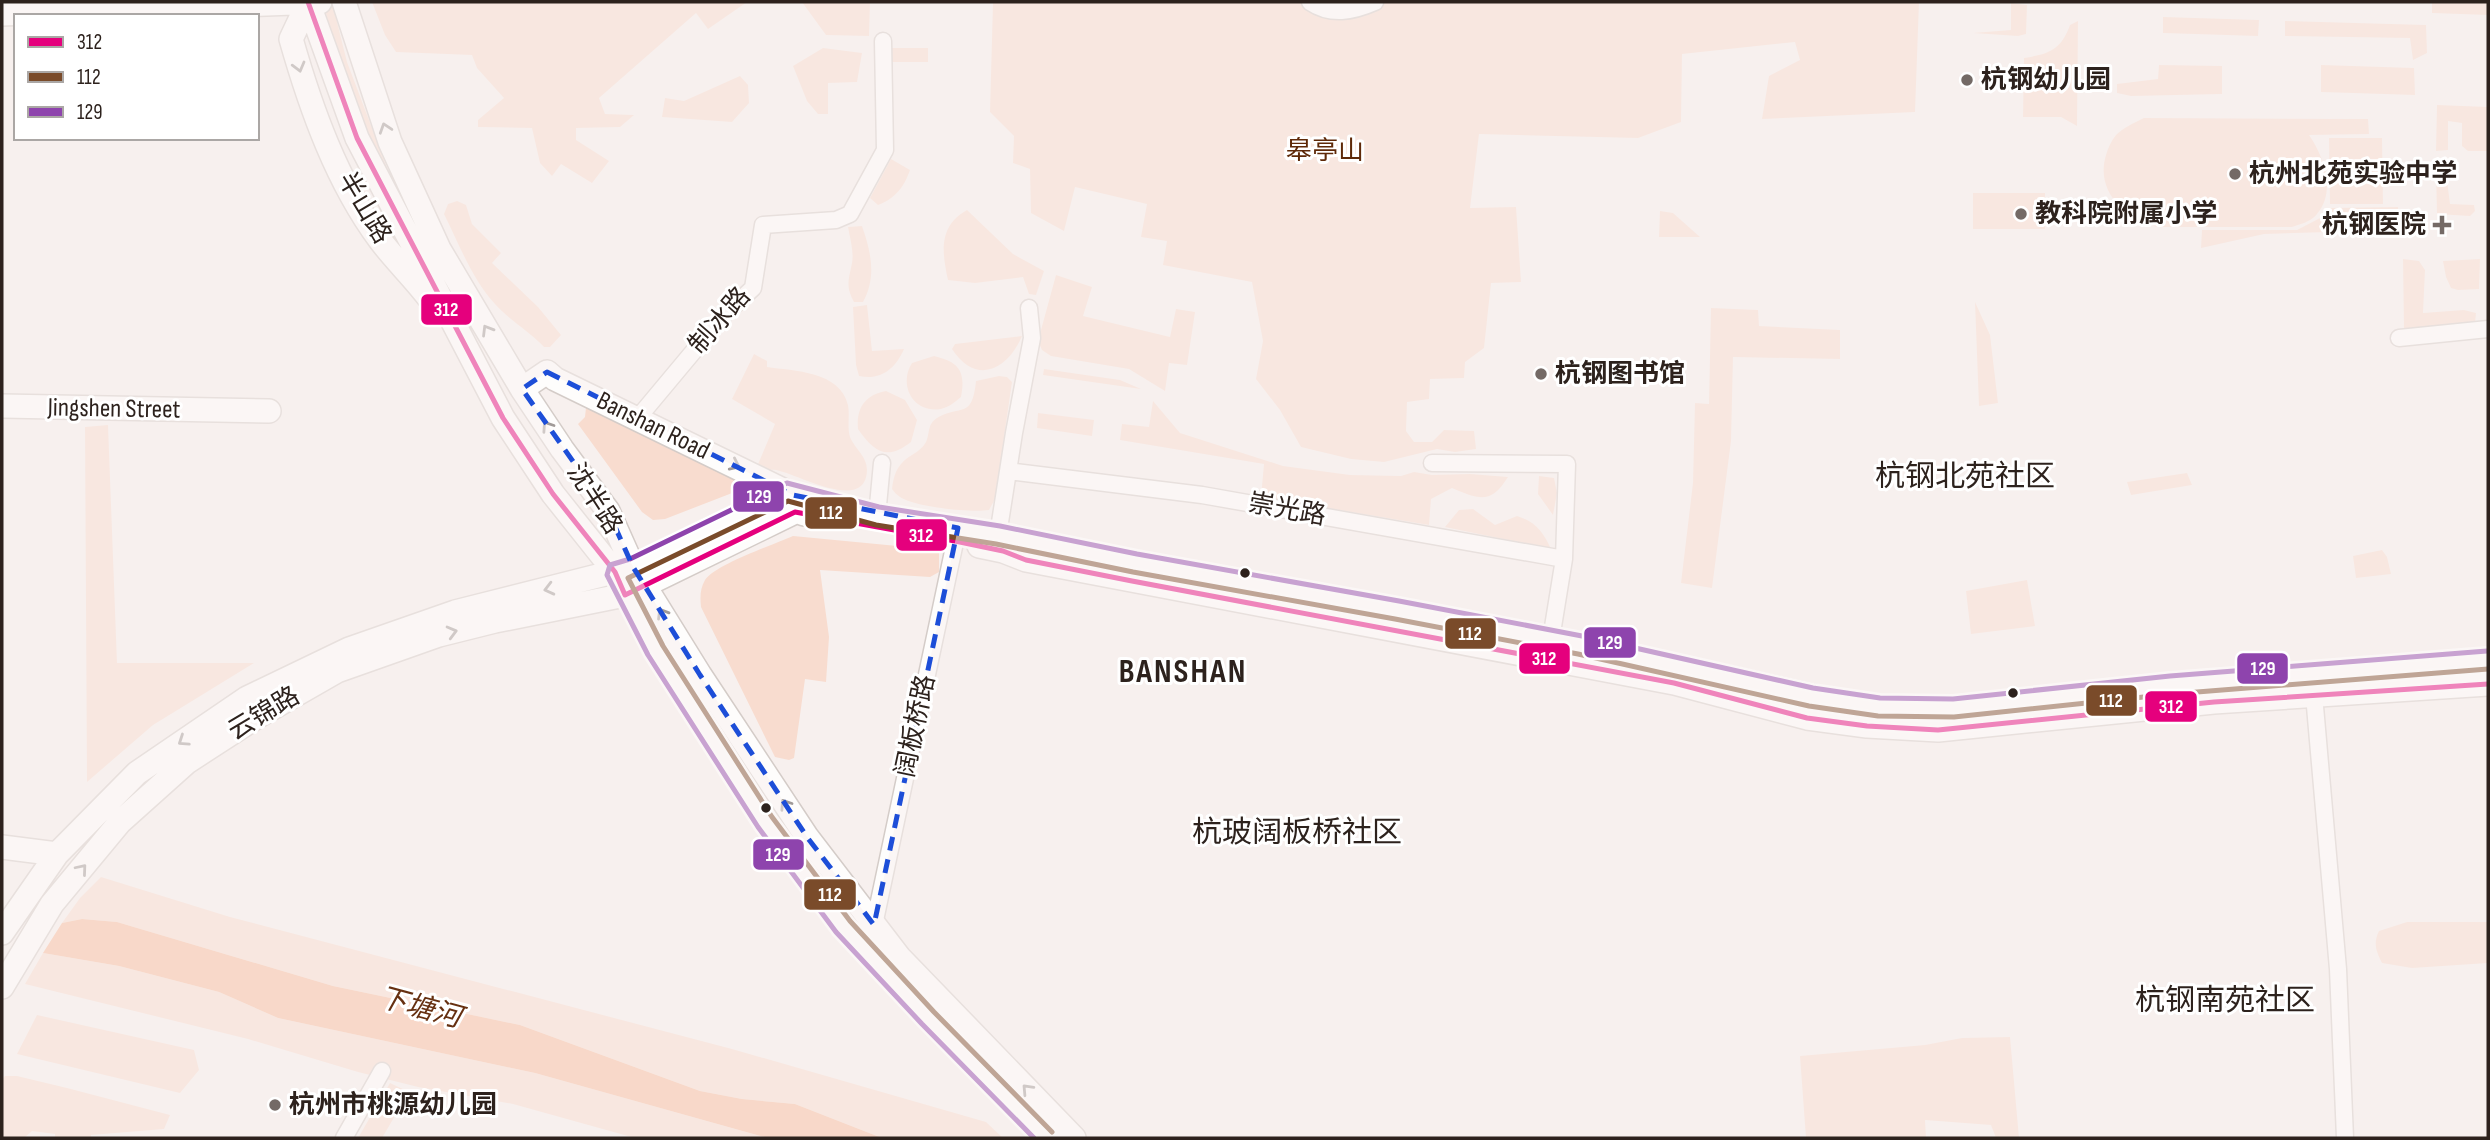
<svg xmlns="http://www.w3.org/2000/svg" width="2490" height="1140" font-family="'Sofia Sans Condensed','Noto Sans SC',sans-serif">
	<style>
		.green { fill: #f8dccf }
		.water { fill: #f8bb9b }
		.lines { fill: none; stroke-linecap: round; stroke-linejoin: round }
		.street-casing { stroke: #d4ccc8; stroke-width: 19 }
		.secondary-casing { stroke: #d4ccc8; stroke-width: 26 }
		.street { stroke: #fefdfc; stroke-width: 16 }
		.secondary { stroke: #fefdfc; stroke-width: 23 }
		.bus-1-casing { stroke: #fff; stroke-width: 10 }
		.bus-2-casing { stroke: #fff; stroke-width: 10 }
		.bus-3-casing { stroke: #fff; stroke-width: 10 }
		.bus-1 { stroke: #e5007d; stroke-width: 5 }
		.bus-2 { stroke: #7a4b2a; stroke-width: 5 }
		.bus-3 { stroke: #8e44ad; stroke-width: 5 }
		.oneway { stroke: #a09a98 }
		.marked { fill: none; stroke: #1d4ed8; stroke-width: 5; stroke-dasharray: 14 9; stroke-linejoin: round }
		.poi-dot { fill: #746a66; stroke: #fff; stroke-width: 2.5 }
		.bus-dot { fill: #2d221d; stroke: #fff; stroke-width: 2.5 }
		.labels { text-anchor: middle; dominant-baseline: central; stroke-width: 6; stroke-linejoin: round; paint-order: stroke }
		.poi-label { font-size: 26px; font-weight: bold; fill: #2d221d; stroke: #fff; text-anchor: start }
		.park-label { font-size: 26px; fill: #5e2908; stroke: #fff }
		.street-label { font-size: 26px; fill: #2d221d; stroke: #fff }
		.water-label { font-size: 28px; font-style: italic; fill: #663011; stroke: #fff }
		.quarter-label { font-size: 30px; fill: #2d221d; stroke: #fff }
		.district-label { font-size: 33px; font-weight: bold; letter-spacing: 2px; fill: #2d221d; stroke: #fff }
		.line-badge { stroke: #fff; stroke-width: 2.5 }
		.badge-label { font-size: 19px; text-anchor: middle; font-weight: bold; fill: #fff }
	</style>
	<rect width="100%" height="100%" fill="#f7f0ee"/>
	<path class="green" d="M 323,2 L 332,2 L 347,62 L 398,197 L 348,96 Z
		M 372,2 L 747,2 L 708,29 L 696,13 L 599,98 L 605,114 L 634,115 L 620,127 L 576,128 L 576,140 L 609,161 L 592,183 L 561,164 L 552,176 L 540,163 L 532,128 L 478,127 L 478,120 L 504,98 L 477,68 L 472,55 L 396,52 L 385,35 Z
		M 802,2 L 870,2 L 869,36 L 826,35 Z
		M 993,2 L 1919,2 L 1915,112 L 1762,119 L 1769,76 L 1800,60 L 1795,42 L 1682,54 L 1681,122 L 1638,138 L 1479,134 L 1470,208 L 1516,207 L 1521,282 L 1491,283 L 1484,348 L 1465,362 L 1464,378 L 1430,379 L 1429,399 L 1407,402 L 1406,431 L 1414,442 L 1432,442 L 1444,430 L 1474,431 L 1476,449 L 1455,452 L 1437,449 L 1384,462 L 1351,459 L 1301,447 L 1280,410 L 1256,379 L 1263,341 L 1252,282 L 1163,265 L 1167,241 L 1141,237 L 1147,204 L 1075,187 L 1064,231 L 1031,213 L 1030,169 L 1013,163 L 1014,136 L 990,112 Z
		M 2432,2 L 2488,2 L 2488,15 L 2432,13 Z
		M 2011,3 L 2027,5 L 2026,34 L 2018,36 L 1973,33 L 2011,30 Z
		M 2163,17 L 2259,20 L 2258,36 L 2163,33 Z
		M 2078,21 L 2077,126 L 2061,117 L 2023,117 L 2024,58 C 2049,54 2061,50 2070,25 Z
		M 2285,21 L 2426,25 L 2427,53 L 2413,60 L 2410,38 L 2285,36 Z
		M 823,48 L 862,53 L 857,82 L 828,83 L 828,114 L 818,114 L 807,101 L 793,66 Z
		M 891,48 L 928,48 L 928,62 L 891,62 Z
		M 2159,65 L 2222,66 L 2222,94 L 2131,96 L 2117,93 L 2117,84 L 2158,79 Z
		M 2321,65 L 2414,68 L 2415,95 L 2321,92 Z
		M 740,76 L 748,85 L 749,103 L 732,122 L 662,117 L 665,98 L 684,101 Z
		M 2437,105 L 2488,107 L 2488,151 L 2468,151 L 2462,146 L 2462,123 L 2448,121 L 2448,150 L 2436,151 Z
		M 2144,118 L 2368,119 L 2369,134 L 2309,135 C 2323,155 2337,191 2317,214 C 2311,222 2300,224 2292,227 L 2157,227 C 2124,218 2095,191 2106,155 C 2108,148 2111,141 2116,135 C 2124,127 2134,123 2144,118 Z
		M 2329,138 L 2382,138 L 2383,204 L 2330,204 Z
		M 891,159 L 910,170 C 904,187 896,198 878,205 L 870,198 Z
		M 2436,172 L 2446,172 L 2450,204 L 2474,205 L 2475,211 L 2470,216 L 2437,214 Z
		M 1973,193 L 2045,193 L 2045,229 L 1973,229 Z
		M 457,201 L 466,205 L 472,224 L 501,253 L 492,263 L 538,307 L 561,335 L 550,347 L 544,347 C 529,331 509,320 495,304 C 472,279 459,244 444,214 L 448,204 Z
		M 2398,207 L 2398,230 L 2264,234 L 2201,248 L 2202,230 L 2297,230 L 2322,217 L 2330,208 Z
		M 967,210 L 1013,254 L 1044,271 L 1036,295 L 1029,294 L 1023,277 L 975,283 L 948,280 C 942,253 938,226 967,210 Z
		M 1660,211 L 1673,213 L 1700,237 L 1659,237 Z
		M 862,226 C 871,252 877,277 863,302 L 854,302 C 845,286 849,279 852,263 C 854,252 850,238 848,227 Z
		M 2403,259 L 2419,261 L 2425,270 L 2423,313 L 2464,310 L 2476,313 L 2475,323 L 2404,330 Z
		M 2480,259 L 2479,289 L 2458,290 L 2451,288 L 2446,277 L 2443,261 Z
		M 1056,275 L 1092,287 L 1083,316 L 1170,337 L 1176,309 L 1195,312 L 1187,365 L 1169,363 L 1165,391 L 1129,369 L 1051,356 L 1042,350 L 1038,341 Z
		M 1975,302 L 1990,335 L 1998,403 L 1979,406 Z
		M 867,305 L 872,351 L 904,349 C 896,368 881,381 859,376 L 856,365 L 853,307 Z
		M 1711,308 L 1758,310 L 1759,326 L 1840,330 L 1840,359 L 1733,357 L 1731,441 L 1712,588 L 1681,583 L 1693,483 L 1695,403 L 1709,404 Z
		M 1022,336 C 1008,370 976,386 952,349 L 955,344 Z
		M 754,354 L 767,361 L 767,367 C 794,371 840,371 848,405 C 850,415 847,427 850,437 C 855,449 867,456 867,470 C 866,514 798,474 776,470 C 769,469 763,472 756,469 L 775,424 L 732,399 Z
		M 934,356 C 959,362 966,371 961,397 C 955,402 949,407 941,409 C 913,414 898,385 912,363 Z
		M 1044,369 L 1120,380 L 1141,389 L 1043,375 Z
		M 999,376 L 1007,377 L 1012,382 L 995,499 L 989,510 C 971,513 915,507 900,497 C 897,495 894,492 892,489 C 893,480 895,471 901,464 C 908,455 920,453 926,442 C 930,434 927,424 937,418 C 961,404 972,420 976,381 Z
		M 886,391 L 905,400 L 917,420 L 911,442 C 887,461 874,452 858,429 C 856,408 865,395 886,391 Z
		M 1153,401 L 1180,433 L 1283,466 L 1350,475 L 1401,476 L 1414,472 L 1432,475 L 1470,474 L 1508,477 C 1491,504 1480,500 1452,488 L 1431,499 L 1429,525 L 1261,497 L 1264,464 L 1120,440 L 1122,424 L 1149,427 Z
		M 594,404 L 743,479 L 745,488 L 665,519 L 653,520 L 642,512 L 578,424 L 585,417 L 586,408 Z
		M 1038,413 L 1094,420 L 1092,436 L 1037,428 Z
		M 108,425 L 117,663 L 254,663 L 153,725 L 87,782 L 85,427 Z
		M 2187,473 L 2192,485 L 2131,495 L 2127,482 Z
		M 1539,476 L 1554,478 L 1557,493 L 1553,515 L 1538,494 Z
		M 1473,509 L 1495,525 L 1517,516 C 1536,522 1543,532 1551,549 L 1445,527 L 1459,510 Z
		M 793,536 L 939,550 L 939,572 L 930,577 L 820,570 L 829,637 L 826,682 L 805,679 L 794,758 L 789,760 L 775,757 L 701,607 C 700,597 700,589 705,580 C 716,564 773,545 793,536 Z
		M 2382,550 L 2387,557 L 2391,574 L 2356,578 L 2353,556 Z
		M 2027,580 L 2035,626 L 1971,634 L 1966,591 Z
		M 101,877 L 230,917 L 732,1049 L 986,1122 L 1003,1138 L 882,1138 L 795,1104 L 742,1099 L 700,1091 L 520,1025 L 333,986 L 117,922 L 82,919 L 62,923 L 80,898 Z
		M 2407,922 L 2488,922 L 2488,963 L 2412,968 L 2382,963 C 2376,951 2373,943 2379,931 Z
		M 43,953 L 119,966 L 219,992 L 278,1018 L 535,1073 L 768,1138 L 635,1138 L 513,1104 L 418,1087 L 358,1072 L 248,1039 L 25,984 Z
		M 37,1015 L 194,1050 L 199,1070 L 180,1093 L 17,1054 Z
		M 2010,1037 L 2019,1138 L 1996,1138 L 1991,1125 L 1925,1120 L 1926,1138 L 1806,1138 L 1800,1056 L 1925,1045 L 1962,1038 Z
		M 5,1076 L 17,1076 L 67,1088 L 170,1115 L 164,1129 L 91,1135 L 91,1138 L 55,1138 L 55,1134 L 32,1131 L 24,1138 L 2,1138 L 2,1080 Z
		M 390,1083 L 409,1092 L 382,1138 L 358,1138 Z"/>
	<path class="water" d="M 82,919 L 117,922 L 333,986 L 520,1025 L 700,1091 L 742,1099 L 795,1104 L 882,1138 L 768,1138 L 535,1073 L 278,1018 L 219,992 L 119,966 L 43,953 L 62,923 Z"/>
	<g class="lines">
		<defs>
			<path id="street" d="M 1310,2 C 1331,16 1352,12 1375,2
				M 2399,338 L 2488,329
				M 637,419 L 723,316 L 753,288 L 763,225 L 836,220 L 850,214 L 885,150 L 883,41
				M 1432,463 L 1567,464 L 1564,559 L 1551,639
				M 1008,471 L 1202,495 L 1564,559
				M 877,516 L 882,463
				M 998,535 L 1014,433 L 1032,338 L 1029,308
				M 2314,695 L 2338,969 L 2345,1138
				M 874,925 L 958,528
				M 344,1138 L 382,1071"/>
			<path id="secondary" d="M 308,2 L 357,138 L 503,418 L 553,494 L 615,572 L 655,650 L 765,822 L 843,927 L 928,1018 L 1046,1138
				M 344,2 L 390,142 L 439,249 L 522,389 L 562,449 L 608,511 L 633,567 L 700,675 L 807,837 L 899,957 L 1074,1138
				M 308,3 L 291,39 C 311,109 337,182 380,240 C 395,260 414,278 429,298
				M 2,14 L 320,2
				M 522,389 L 547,372 L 555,379 L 787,492 L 842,508 L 877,516 L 998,535 L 1135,563 L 1580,645 L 1830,700 L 1879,707 L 1953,708 L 2171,685 L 2488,660
				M 2,406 L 269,411
				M 767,501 L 804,514
				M 979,546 L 1003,551 L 1026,560 L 1674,683 L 1807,718 L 1867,726 L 1938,730 L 2214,702 L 2488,684
				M 2,847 L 57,854
				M 2,933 L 57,854 L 137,773 L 247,698 L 349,649 L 455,612 L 633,567 L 781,495
				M 2,987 L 52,904 L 120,822 L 187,762 L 255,718 L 337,671 L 439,635 L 495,621 L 625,595 L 795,512 L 797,502"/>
		</defs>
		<use href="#street" class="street-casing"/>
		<use href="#secondary" class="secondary-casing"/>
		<use href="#street" class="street"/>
		<use href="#secondary" class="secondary"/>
		<defs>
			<path id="bus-1" d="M 308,2 L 357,138 L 503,418 L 553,494 L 615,572 L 625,595
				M 625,595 L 795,512 L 955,541 L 1003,551 L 1026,560 L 1132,581 L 1674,683 L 1807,718 L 1867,726 L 1938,730 L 2214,702 L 2488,684"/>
			<path id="bus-2" d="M 1052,1132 L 934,1012 L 850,921 L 772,817 L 663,646 L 628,578 L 788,501 L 876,525 L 996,544 L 1133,572 L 1395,619 L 1578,654 L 1809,706 L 1878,716 L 1954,717 L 2172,694 L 2488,669"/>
			<path id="bus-3" d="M 1034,1138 L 922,1024 L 836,932 L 758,827 L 648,655 L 607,575 L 610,565 L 630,559 L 787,483 L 879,507 L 1000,526 L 1137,554 L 1399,601 L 1582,636 L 1813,688 L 1880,698 L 1953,699 L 2170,676 L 2487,651"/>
		</defs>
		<use href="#bus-1" class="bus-1-casing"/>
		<use href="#bus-2" class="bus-2-casing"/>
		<use href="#bus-3" class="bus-3-casing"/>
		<use href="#bus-1" class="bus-1"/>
		<use href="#bus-2" class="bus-2"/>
		<use href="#bus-3" class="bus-3"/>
	</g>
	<defs><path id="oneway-chevron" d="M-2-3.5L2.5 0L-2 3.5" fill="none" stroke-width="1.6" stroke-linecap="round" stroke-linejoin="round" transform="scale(1.75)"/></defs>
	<g class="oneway">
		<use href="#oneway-chevron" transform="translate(299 67) rotate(75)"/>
		<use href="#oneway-chevron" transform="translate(385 128) rotate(-108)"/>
		<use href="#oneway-chevron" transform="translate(487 330) rotate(-121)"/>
		<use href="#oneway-chevron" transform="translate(547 426) rotate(-124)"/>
		<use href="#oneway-chevron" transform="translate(735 465) rotate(25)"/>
		<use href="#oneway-chevron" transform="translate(549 589) rotate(166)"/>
		<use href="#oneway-chevron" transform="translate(662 613) rotate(-121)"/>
		<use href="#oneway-chevron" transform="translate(452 632) rotate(-15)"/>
		<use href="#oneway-chevron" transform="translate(183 741) rotate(146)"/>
		<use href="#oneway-chevron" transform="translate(785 804) rotate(-124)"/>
		<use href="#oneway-chevron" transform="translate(82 869) rotate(-50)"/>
		<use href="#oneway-chevron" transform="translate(1027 1089) rotate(-133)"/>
	</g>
	<path d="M0 0H2490V1140H0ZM 547,372 L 793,495 L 958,528 L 874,925 L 807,837 L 700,675 L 633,567 L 608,511 L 522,389 Z" fill="#f7f0ee" fill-opacity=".55" fill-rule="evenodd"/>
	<path class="marked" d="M 547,372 L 793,495 L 958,528 L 874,925 L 807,837 L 700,675 L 633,567 L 608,511 L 522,389 Z"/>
	<g class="poi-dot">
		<circle cx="1967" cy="80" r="7"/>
		<circle cx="2235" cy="174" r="7"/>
		<circle cx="2021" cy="214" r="7"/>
		<path d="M2438.5 214.5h7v7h7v7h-7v7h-7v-7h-7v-7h7z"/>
		<circle cx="1541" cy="374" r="7"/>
		<circle cx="275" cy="1105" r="7"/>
	</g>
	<g class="bus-dot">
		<circle cx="1245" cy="573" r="6"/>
		<circle cx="2013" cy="693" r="6"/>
		<circle cx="766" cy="808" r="6"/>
	</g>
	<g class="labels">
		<g class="poi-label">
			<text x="1981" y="80">杭钢幼儿园</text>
			<text x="2249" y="174">杭州北苑实验中学</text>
			<text x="2035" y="214">教科院附属小学</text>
			<text x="2426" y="225" text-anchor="end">杭钢医院</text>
			<text x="1555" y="374">杭钢图书馆</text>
			<text x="289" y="1105">杭州市桃源幼儿园</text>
		</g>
		<g class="park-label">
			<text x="1325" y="151">皋亭山</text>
		</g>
		<g class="street-label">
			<text transform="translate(364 208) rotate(59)">半山路</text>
			<text transform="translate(720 321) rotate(-49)">制冰路</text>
			<text transform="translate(114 409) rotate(1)">Jingshen Street</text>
			<text transform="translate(653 426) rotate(26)">Banshan Road</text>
			<text transform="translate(594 499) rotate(57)">沈半路</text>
			<text transform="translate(1287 510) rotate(10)">崇光路</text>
			<text transform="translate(264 714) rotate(-31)">云锦路</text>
			<text transform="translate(916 726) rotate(-78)">阔板桥路</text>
		</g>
		<g class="water-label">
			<text transform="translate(420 1008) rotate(15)">下塘河</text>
		</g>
		<g class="quarter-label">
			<text x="1965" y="477">杭钢北苑社区</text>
			<text x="1297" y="833">杭玻阔板桥社区</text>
			<text x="2225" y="1001">杭钢南苑社区</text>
		</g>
		<g class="district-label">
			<text x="1183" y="672">BANSHAN</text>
		</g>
	</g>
	<g class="line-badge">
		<rect x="420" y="293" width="53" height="33" rx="7" fill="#e5007d"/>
		<rect x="732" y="480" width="53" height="33" rx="7" fill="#8e44ad"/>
		<rect x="804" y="496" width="54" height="34" rx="7" fill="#7a4b2a"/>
		<rect x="895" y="518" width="53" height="34" rx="7" fill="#e5007d"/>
		<rect x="1444" y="617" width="53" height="33" rx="7" fill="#7a4b2a"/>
		<rect x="1583" y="626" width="54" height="33" rx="7" fill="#8e44ad"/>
		<rect x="1518" y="642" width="53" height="33" rx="7" fill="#e5007d"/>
		<rect x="2236" y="652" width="53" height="33" rx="7" fill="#8e44ad"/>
		<rect x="2085" y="684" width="53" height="33" rx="7" fill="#7a4b2a"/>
		<rect x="2144" y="690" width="54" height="33" rx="7" fill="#e5007d"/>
		<rect x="752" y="838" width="53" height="33" rx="7" fill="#8e44ad"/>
		<rect x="803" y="878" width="54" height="33" rx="7" fill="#7a4b2a"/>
	</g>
	<g class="badge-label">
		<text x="446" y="316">312</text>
		<text x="759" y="503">129</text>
		<text x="831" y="519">112</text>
		<text x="921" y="542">312</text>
		<text x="1470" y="640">112</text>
		<text x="1610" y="649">129</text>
		<text x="1544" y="665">312</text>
		<text x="2263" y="675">129</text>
		<text x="2111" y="707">112</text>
		<text x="2171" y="713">312</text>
		<text x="778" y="861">129</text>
		<text x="830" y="901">112</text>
	</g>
	<rect width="2490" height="1140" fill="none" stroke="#2d221d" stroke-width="7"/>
	<rect x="14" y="14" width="245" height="126" fill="#ffffff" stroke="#aba7a5" stroke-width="2"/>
	<rect x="28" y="37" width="35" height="10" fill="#e5007d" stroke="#aba7a5" stroke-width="2"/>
	<text x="77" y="49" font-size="21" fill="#2d221d">312</text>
	<rect x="28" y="72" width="35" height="10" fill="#7a4b2a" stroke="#aba7a5" stroke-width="2"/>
	<text x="77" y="84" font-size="21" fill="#2d221d">112</text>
	<rect x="28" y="107" width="35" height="10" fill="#8e44ad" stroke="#aba7a5" stroke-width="2"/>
	<text x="77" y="119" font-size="21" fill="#2d221d">129</text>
</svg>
